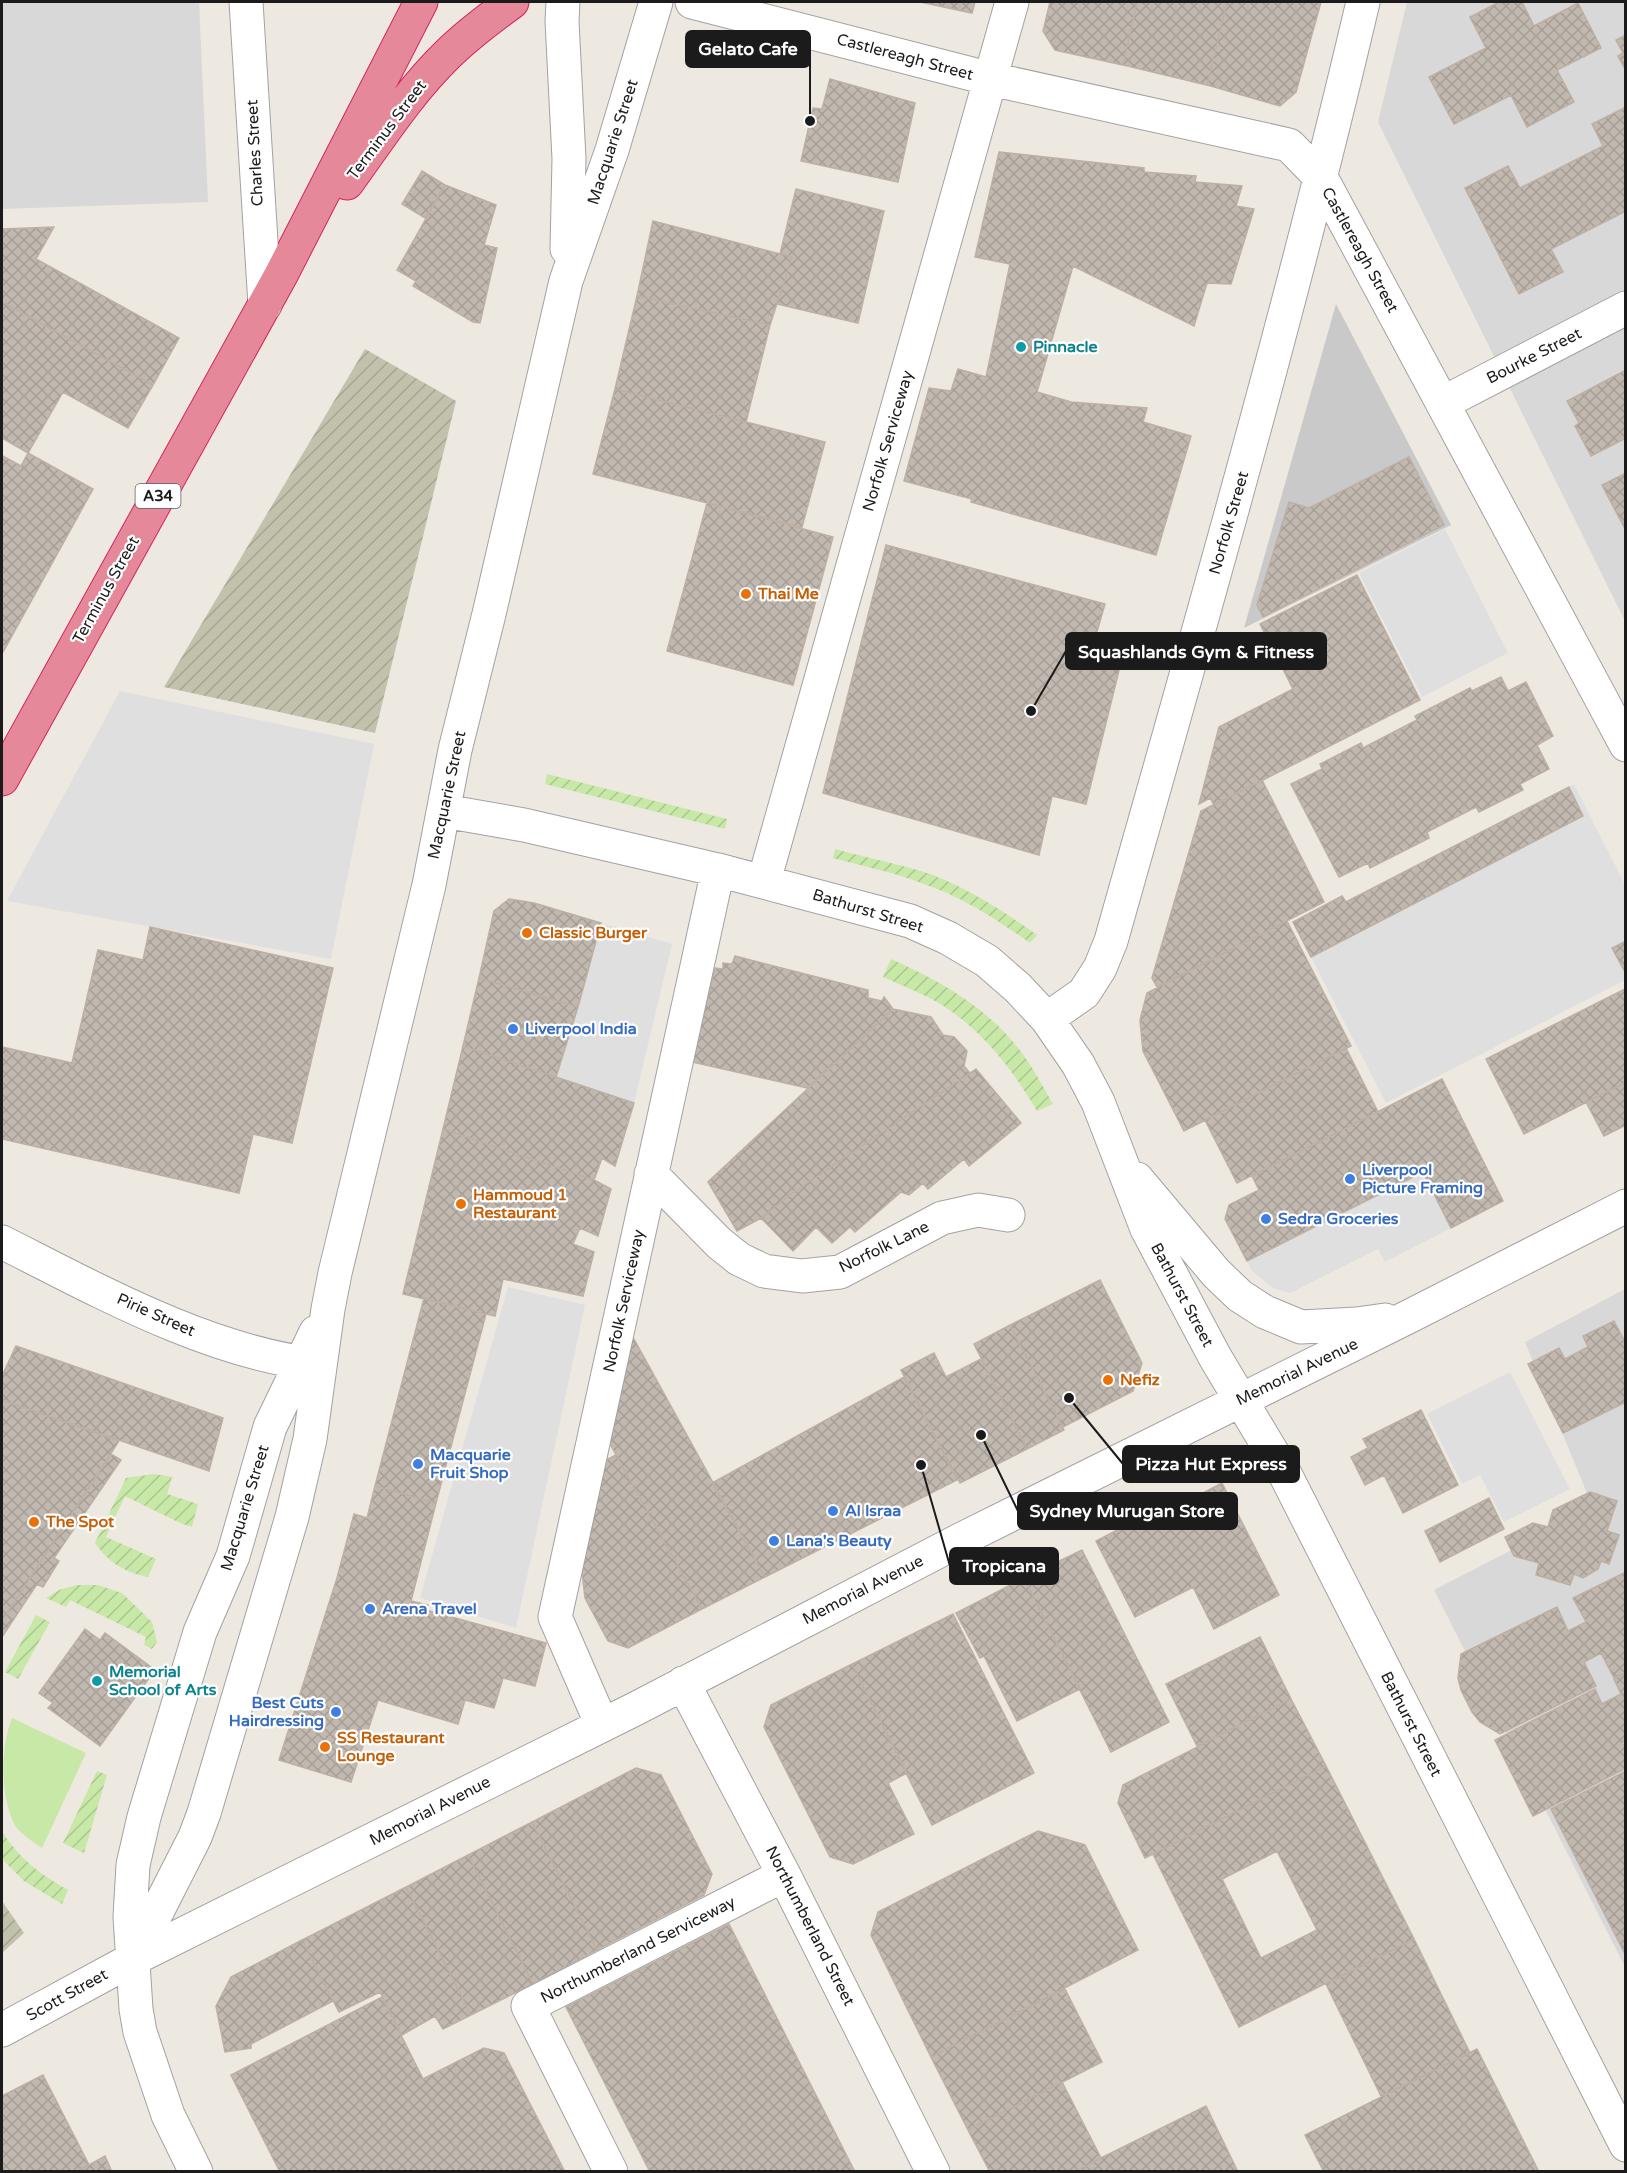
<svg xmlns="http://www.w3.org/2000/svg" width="1627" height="2173" font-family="'Varela Round',sans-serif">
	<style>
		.residential { fill: #d9d8d8 }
		.religious { fill: #c9c9c9 }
		.construction { fill: url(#construction-furrows) }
		.grass { fill: #c7e8a6 }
		.garden { fill: url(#garden-furrows) }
		.parking { fill: #dfdfdf }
		.building { fill: url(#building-cross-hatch); stroke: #beafa3; stroke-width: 1.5; fill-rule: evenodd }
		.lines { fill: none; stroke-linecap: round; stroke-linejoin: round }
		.minor-casing { stroke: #a2a2a2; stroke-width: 35 }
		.highway-casing { stroke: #d42463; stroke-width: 35 }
		.minor { stroke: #fff; stroke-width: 33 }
		.highway { stroke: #e5889a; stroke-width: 33 }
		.culture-dot { fill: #0f9aa8; stroke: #fff; stroke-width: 2 }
		.food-dot { fill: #e8710a; stroke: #fff; stroke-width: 2 }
		.shop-dot { fill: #3f7fe0; stroke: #fff; stroke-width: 2 }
		.labels { text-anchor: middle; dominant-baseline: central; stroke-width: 4.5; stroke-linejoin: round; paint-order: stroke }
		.shield { fill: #fff; stroke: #5f5f5f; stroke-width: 1.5 }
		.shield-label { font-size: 15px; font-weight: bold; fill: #1b1b1b }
		.street-label { font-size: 16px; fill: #1b1b1b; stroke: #fff }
		.culture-label { font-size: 16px; font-weight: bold; fill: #0d838f; stroke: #fff; text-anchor: start }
		.food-label { font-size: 16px; font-weight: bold; fill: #c56008; stroke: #fff; text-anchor: start }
		.shop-label { font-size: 16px; font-weight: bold; fill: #366cbe; stroke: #fff; text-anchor: start }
		.leader { fill: none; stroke: #1b1b1b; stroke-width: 2 }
		.callout-dot { fill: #1b1b1b; stroke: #fff; stroke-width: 2 }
		.callout { fill: #1b1b1b; stroke: #1b1b1b; stroke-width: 2 }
		.callout-label { font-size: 18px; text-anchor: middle; font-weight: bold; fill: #fff }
	</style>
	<defs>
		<pattern id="construction-furrows" width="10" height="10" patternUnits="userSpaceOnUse" patternTransform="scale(1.5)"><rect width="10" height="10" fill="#c1c1ac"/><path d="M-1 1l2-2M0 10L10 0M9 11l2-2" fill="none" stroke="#a5a593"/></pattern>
		<pattern id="garden-furrows" width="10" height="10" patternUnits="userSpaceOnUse" patternTransform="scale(1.5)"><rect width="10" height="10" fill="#c7e8a6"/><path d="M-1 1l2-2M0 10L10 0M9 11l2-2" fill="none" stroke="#aac68e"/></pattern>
		<pattern id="building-cross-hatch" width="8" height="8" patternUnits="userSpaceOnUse" patternTransform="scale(1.5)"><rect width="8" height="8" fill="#c1b8b0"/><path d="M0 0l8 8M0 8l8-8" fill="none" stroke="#a59e97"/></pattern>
	</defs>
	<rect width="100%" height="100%" fill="#ede9e1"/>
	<path class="residential" d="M 2,2 L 199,2 L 208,202 L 2,209 Z
		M 1407,2 L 1625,2 L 1625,621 L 1378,122 Z
		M 1625,1289 L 1625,1967 L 1434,1590 L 1593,1508 L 1525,1342 Z"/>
	<path class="religious" d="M 1336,304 L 1451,525 L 1244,628 Z"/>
	<path class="construction" d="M 365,349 L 456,401 L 375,733 L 164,687 Z
		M 2,1901 L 24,1933 L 2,1953 Z"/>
	<path class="grass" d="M 12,1718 L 86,1753 L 42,1848 C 33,1842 24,1836 16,1827 C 0,1800 0,1748 12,1718 Z"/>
	<path class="garden" d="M 547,774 L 727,819 L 725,829 L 545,784 Z
		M 835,849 C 864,857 895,863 924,872 C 965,886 1002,910 1037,935 L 1030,943 C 996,919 961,896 921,883 C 893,872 862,866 833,858 Z
		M 891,959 C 939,980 986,1007 1019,1049 C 1032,1066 1042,1085 1053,1104 L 1037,1111 C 1013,1070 983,1031 942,1005 C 924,994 903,986 883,977 Z
		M 154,1474 L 172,1477 L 167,1494 L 198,1504 L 192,1527 L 180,1523 L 125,1496 L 106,1537 L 156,1559 L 148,1577 C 124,1572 109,1563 95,1543 L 126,1478 Z
		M 77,1585 L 98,1585 L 122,1593 L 152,1622 L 157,1642 L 152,1649 L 144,1645 L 146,1637 L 70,1600 L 66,1607 L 46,1598 L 59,1590 Z
		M 36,1615 L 50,1622 L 18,1679 L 5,1672 Z
		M 97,1771 L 107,1775 L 84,1853 L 63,1843 Z
		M 2,1831 C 18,1858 40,1874 68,1890 L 62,1904 L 24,1881 L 2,1859 Z"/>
	<path class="parking" d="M 1445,529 L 1508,653 L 1422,697 L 1359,573 Z
		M 120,691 L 374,744 L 331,959 L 7,901 Z
		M 1574,784 L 1625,885 L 1625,980 L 1386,1103 L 1293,922 L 1342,896 L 1346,902 Z
		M 601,923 L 672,944 L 634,1103 L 556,1077 L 578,1007 Z
		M 1423,1172 L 1451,1228 L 1385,1262 L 1378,1249 L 1290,1293 L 1273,1288 L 1252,1271 L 1247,1261 Z
		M 508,1287 L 585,1305 L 516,1628 L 420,1598 Z
		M 1510,1372 L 1570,1489 L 1504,1522 L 1480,1475 L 1462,1484 L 1427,1414 Z"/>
	<path class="building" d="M 920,2 L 975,2 L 972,13 Z
		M 1050,2 L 1137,2 L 1123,65 L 1055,50 L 1043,31 Z
		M 1137,2 L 1227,2 L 1207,85 L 1123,65 Z
		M 1227,2 L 1321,2 L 1296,92 L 1280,106 L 1207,85 Z
		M 1499,2 L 1522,2 L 1534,26 L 1578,3 L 1601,48 L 1557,70 L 1574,102 L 1527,127 L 1511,95 L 1454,124 L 1429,77 L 1486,48 L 1470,17 Z
		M 1626,35 L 1626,71 L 1618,56 L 1623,53 L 1616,40 Z
		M 830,79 L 915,103 L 898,182 L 801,161 L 813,108 L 822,109 Z
		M 1626,107 L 1626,211 L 1551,249 L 1563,272 L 1519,294 L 1465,188 L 1508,166 L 1520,188 L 1603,146 L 1592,124 Z
		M 999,152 L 1144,168 L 1144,172 L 1196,176 L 1195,182 L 1242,186 L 1236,206 L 1254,209 L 1231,284 L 1207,283 L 1194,326 L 1073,266 L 1037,392 L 1071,402 L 1147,408 L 1143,422 L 1191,436 L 1156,555 L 971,502 L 972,499 L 904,481 L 929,388 L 951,391 L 958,369 L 986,377 L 1010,264 L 975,257 Z
		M 422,171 L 445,185 L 425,218 L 402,204 Z
		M 445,185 L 496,205 L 484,245 L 497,248 L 480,323 L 473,322 L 413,286 L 416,281 L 397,270 Z
		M 796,189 L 884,211 L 858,323 L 777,304 L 792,257 L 780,254 Z
		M 653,221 L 792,257 L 770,325 L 637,296 Z
		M 54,227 L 36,259 L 179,338 L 153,385 L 2,302 L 2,229 Z
		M 637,296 L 770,325 L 746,422 L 615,389 Z
		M 2,302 L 153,385 L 128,428 L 63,392 L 28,453 L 2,438 Z
		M 1626,370 L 1626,438 L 1591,456 L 1575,426 L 1579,423 L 1567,401 Z
		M 615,389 L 825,442 L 802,527 L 593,474 Z
		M 28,453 L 93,489 L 2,654 L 2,459 L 3,456 L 21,466 Z
		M 1409,457 L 1444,525 L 1263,617 L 1257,605 L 1289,502 L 1309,508 Z
		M 1626,473 L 1626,531 L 1602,485 Z
		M 707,503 L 833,537 L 793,685 L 667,651 Z
		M 886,545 L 1105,604 L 1096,635 L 1126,642 L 1086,804 L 1052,796 L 1039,855 L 823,793 Z
		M 1357,575 L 1420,700 L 1214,805 L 1210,798 L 1199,804 L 1219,727 L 1293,689 L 1260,624 Z
		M 1501,677 L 1508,691 L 1526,682 L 1553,736 L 1537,745 L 1549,769 L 1520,784 L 1523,790 L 1479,812 L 1476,807 L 1427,832 L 1429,838 L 1370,868 L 1368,863 L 1339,877 L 1291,784 L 1322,769 L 1320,764 L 1361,743 L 1363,748 L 1417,720 L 1415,716 L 1470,688 L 1472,691 Z
		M 1262,780 L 1324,902 L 1157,987 L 1152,978 L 1201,811 Z
		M 1569,787 L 1583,816 L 1311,957 L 1293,922 L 1342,896 L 1346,902 Z
		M 509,899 L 534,903 L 601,923 L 578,1007 L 479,978 L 494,911 Z
		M 1287,921 L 1351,1046 L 1184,1131 L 1143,1051 L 1140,1020 L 1147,993 Z
		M 150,927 L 333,968 L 292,1143 L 253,1134 L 239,1193 L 2,1139 L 2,1047 L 72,1063 L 98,950 L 143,960 Z
		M 1626,941 L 1626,974 L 1612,948 Z
		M 735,956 L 868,990 L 868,998 L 882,1001 L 884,997 L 893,1009 L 807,1088 L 692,1062 L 715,968 L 723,969 L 723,963 L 732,964 Z
		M 479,978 L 578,1007 L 556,1077 L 463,1046 Z
		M 1625,989 L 1626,1082 L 1524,1134 L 1486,1059 Z
		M 893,1009 L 931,1017 L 943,1035 L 954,1037 L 967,1051 L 964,1066 L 970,1073 L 788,1196 L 761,1218 L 737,1231 L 708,1182 Z
		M 463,1046 L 634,1103 L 615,1166 L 602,1158 L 594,1180 L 443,1129 Z
		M 1346,1048 L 1378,1112 L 1237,1183 L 1205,1120 Z
		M 976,1069 L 1021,1123 L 969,1166 L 964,1159 L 928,1189 L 923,1183 L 909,1195 L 901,1192 L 855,1232 L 850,1227 L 832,1243 L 816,1227 L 793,1251 L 761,1218 L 788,1196 Z
		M 1442,1079 L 1503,1201 L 1451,1228 L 1423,1172 L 1247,1261 L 1225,1219 L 1229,1205 L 1259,1190 L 1252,1176 Z
		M 1626,1082 L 1626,1125 L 1604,1136 L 1586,1102 Z
		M 443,1129 L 594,1180 L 611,1189 L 598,1236 L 580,1228 L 573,1244 L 594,1252 L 583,1296 L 503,1279 L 495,1316 L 403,1294 Z
		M 1100,1280 L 1142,1363 L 1133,1391 L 1063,1427 L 1010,1325 Z
		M 424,1298 L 486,1314 L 436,1503 L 375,1486 Z
		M 1614,1321 L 1626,1344 L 1626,1402 L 1563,1433 L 1528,1364 L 1559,1348 L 1565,1359 L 1588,1347 L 1583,1336 Z
		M 1010,1325 L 1064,1430 L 1027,1449 L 974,1344 Z
		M 634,1339 L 765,1577 L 702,1609 L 610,1444 L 631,1341 Z
		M 16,1346 L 223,1418 L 209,1471 L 2,1400 L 2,1376 Z
		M 934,1353 L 946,1377 L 981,1359 L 1027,1449 L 960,1483 L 901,1370 Z
		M 904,1377 L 957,1480 L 765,1577 L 712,1483 Z
		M 2,1400 L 119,1441 L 2,1621 Z
		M 1421,1410 L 1458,1485 L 1403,1513 L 1384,1475 L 1365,1485 L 1351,1457 L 1368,1448 L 1363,1439 Z
		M 111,1454 L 121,1460 L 54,1558 L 59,1561 L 43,1587 L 37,1584 L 2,1637 L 2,1621 Z
		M 616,1455 L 702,1609 L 628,1648 L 608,1641 L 585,1598 L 582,1572 L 604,1461 Z
		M 1222,1483 L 1279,1595 L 1214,1629 L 1193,1587 L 1135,1617 L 1096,1541 L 1152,1512 L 1155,1518 Z
		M 375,1486 L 436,1503 L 411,1601 L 428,1605 L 426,1610 L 546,1643 L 535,1686 L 503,1678 L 494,1708 L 465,1700 L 458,1724 L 378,1700 L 351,1782 L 279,1760 L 337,1578 L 354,1514 L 367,1518 Z
		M 1590,1492 L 1617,1501 L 1607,1531 L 1619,1535 L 1609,1564 L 1601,1561 L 1598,1569 L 1583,1578 L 1574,1574 L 1570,1585 L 1536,1575 L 1539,1563 L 1514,1556 L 1505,1537 L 1533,1523 L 1548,1527 L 1553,1510 Z
		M 1489,1498 L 1504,1529 L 1440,1562 L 1425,1531 Z
		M 1082,1550 L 1169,1722 L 1111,1752 L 1024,1578 Z
		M 1626,1572 L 1626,1672 L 1614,1678 L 1601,1653 L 1584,1662 L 1596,1686 L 1500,1734 L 1480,1722 L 1472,1712 L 1461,1690 L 1458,1678 L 1461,1654 L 1557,1607 L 1568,1631 L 1586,1622 L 1573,1598 Z
		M 1024,1578 L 1080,1689 L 1017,1721 L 984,1656 L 980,1658 L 956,1613 Z
		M 953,1614 L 1034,1773 L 932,1825 L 852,1664 Z
		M 85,1629 L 100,1640 L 105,1633 L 155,1670 L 100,1746 L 48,1708 L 53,1703 L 39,1693 Z
		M 1260,1637 L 1291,1699 L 1197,1746 L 1166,1684 Z
		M 852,1664 L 907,1773 L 888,1783 L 914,1834 L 853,1864 L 830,1857 L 764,1727 L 771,1705 Z
		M 1626,1673 L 1626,1741 L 1622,1743 L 1626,1749 L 1626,1768 L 1533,1816 L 1495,1740 L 1595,1689 L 1602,1704 L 1621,1694 L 1614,1679 Z
		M 1291,1699 L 1326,1766 L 1145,1858 L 1118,1803 L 1123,1785 Z
		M 1326,1766 L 1414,1939 L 1239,2027 L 1153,1854 ZM 1277,1851 L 1317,1930 L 1261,1958 L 1222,1879 Z
		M 636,1768 L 661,1775 L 712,1874 L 704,1895 L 597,1950 L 532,1822 Z
		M 1626,1771 L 1626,1956 L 1551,1809 Z
		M 532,1822 L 597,1950 L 533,1984 L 468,1855 Z
		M 1038,1831 L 1085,1845 L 1138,1950 L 931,2057 L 871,1935 L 878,1912 Z
		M 468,1855 L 533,1984 L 471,2015 L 406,1887 Z
		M 406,1887 L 471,2015 L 443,2029 L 435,2016 L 402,2035 L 380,1992 L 339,2012 L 302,1940 Z
		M 729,1924 L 855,2172 L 650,2172 L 566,2007 Z
		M 1414,1939 L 1470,2053 L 1381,2096 L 1326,1984 Z
		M 302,1940 L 333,2001 L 251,2044 L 251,2048 L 225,2052 L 216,2006 L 231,1977 Z
		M 1065,1989 L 1102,2062 L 968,2130 L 931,2057 Z
		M 382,1997 L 423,2079 L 484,2048 L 504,2053 L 565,2172 L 280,2172 L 231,2075 Z
		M 1477,2049 L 1539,2172 L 1324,2172 L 1305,2135 Z
		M 43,2075 L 89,2165 L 75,2172 L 2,2172 L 2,2096 Z
		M 1062,2082 L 1101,2158 L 1075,2172 L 990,2172 L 968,2130 Z
		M 1206,2106 L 1238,2172 L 1075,2172 L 1101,2158 Z
		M 105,2156 L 112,2172 L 75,2172 L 89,2165 Z"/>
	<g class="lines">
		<defs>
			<path id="minor" d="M 246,2 L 265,305
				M 563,2 L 562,21 L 569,159 L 567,249
				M 692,2 L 991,79 L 1289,145 L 1322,179 L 1626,745
				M 1443,403 L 1626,308
				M 444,811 L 524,825 L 718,870 L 910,921 L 948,938 L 987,961 L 1018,988 L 1047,1019 L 1078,1064 L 1098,1102 L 1147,1229 L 1215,1357 L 1285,1474 L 1626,2145
				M 764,881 L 1012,2
				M 1047,1019 L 1084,993 L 1100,968 L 1111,941 C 1199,629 1289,318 1363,2
				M 651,1174 L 719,1243 L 739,1259 L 764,1271 L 802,1276 L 840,1272 L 942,1218 L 978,1210 L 1008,1215
				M 1137,1179 L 1216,1273 L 1240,1296 L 1265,1312 L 1301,1327 L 1357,1324 L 1385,1320
				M 2,1242 C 99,1291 210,1353 320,1365
				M 683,1683 L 784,1875 L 933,2172
				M 602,1725 L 555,1617 L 718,870
				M 133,1959 L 195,1837 L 204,1813 L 292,1517 L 310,1439 L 328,1309 L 335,1273 L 429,885 L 455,750 L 489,614 L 566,281 L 612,150 L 656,2
				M 2,2030 L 133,1959 L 635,1709 L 962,1539 L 1410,1316 L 1626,1206
				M 196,2172 L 168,2115 L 140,2032 L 136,2009 L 130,1917 L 133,1865 L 144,1817 L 200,1632 L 233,1556 L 270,1427 L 316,1332
				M 611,2172 L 528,2006 L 784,1875"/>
			<path id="highway" d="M 347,183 C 379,139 408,93 447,55 C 467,35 490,18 512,2
				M 2,779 L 281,275 L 421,2"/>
		</defs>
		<use href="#minor" class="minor-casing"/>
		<use href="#highway" class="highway-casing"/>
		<use href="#minor" class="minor"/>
		<use href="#highway" class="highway"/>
	</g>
	<g class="culture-dot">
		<circle cx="1021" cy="347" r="6"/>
		<circle cx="97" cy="1681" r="6"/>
	</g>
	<g class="food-dot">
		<circle cx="746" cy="594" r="6"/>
		<circle cx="527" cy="933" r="6"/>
		<circle cx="461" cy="1204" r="6"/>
		<circle cx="1108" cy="1380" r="6"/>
		<circle cx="34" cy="1522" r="6"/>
		<circle cx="325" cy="1747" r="6"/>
	</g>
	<g class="shop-dot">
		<circle cx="513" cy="1029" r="6"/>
		<circle cx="1350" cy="1179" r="6"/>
		<circle cx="1266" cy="1219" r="6"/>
		<circle cx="418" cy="1464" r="6"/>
		<circle cx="833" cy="1511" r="6"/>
		<circle cx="774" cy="1541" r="6"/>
		<circle cx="370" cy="1609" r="6"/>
		<circle cx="336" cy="1712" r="6"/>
	</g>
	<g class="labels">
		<rect class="shield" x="135.5" y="484" width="45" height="24" rx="4.5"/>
		<g class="shield-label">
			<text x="158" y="496">A34</text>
		</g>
		<g class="street-label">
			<text transform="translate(905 57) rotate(15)">Castlereagh Street</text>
			<text transform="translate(387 130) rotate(-53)">Terminus Street</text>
			<text transform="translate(613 142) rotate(-72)">Macquarie Street</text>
			<text transform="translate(255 153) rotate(-93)">Charles Street</text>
			<text transform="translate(1360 250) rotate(61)">Castlereagh Street</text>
			<text transform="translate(1534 356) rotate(-27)">Bourke Street</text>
			<text transform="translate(888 441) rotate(-74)">Norfolk Serviceway</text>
			<text transform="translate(1229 523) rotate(-74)">Norfolk Street</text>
			<text transform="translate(106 590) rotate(-61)">Terminus Street</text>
			<text transform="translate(447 795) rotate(-78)">Macquarie Street</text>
			<text transform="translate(868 911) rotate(17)">Bathurst Street</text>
			<text transform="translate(884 1247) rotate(-26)">Norfolk Lane</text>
			<text transform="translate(1182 1295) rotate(62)">Bathurst Street</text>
			<text transform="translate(624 1301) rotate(-78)">Norfolk Serviceway</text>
			<text transform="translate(156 1315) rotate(24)">Pirie Street</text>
			<text transform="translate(1297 1372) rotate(-26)">Memorial Avenue</text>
			<text transform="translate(245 1508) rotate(-73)">Macquarie Street</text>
			<text transform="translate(863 1590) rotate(-27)">Memorial Avenue</text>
			<text transform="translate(1411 1724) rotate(63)">Bathurst Street</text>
			<text transform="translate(430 1811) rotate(-27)">Memorial Avenue</text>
			<text transform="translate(810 1926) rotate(63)">Northumberland Street</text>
			<text transform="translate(638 1950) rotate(-27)">Northumberland Serviceway</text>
			<text transform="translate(67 1995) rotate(-29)">Scott Street</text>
		</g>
		<g class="culture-label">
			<text x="1033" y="347">Pinnacle</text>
			<text x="109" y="1672">Memorial<tspan x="109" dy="18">School of Arts</tspan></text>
		</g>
		<g class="food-label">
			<text x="758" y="594">Thai Me</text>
			<text x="539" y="933">Classic Burger</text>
			<text x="473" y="1195">Hammoud 1<tspan x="473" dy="18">Restaurant</tspan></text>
			<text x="1120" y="1380">Nefiz</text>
			<text x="46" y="1522">The Spot</text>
			<text x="337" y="1738">SS Restaurant<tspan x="337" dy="18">Lounge</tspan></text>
		</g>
		<g class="shop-label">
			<text x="525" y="1029">Liverpool India</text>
			<text x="1362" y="1170">Liverpool<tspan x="1362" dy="18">Picture Framing</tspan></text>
			<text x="1278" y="1219">Sedra Groceries</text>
			<text x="430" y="1455">Macquarie<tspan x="430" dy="18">Fruit Shop</tspan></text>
			<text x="845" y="1511">Al Israa</text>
			<text x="786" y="1541">Lana's Beauty</text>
			<text x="382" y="1609">Arena Travel</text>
			<text x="324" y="1703" text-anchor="end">Best Cuts<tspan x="324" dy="18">Hairdressing</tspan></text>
		</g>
	</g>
	<path class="leader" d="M810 121L810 49M1031 711L1066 651M1069 1398L1123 1464M981 1435L1018 1511M921 1465L950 1566"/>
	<g class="callout-dot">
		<circle cx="810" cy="121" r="6"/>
		<circle cx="1031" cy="711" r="6"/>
		<circle cx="1069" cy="1398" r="6"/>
		<circle cx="981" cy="1435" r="6"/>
		<circle cx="921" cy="1465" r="6"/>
	</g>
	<g class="callout">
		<rect x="686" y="31" width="124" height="36" rx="6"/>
		<rect x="1066" y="633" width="260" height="36" rx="6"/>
		<rect x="1123" y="1446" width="176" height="36" rx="6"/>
		<rect x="1018" y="1493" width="219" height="36" rx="6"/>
		<rect x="950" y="1548" width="108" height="36" rx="6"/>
	</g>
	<g class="callout-label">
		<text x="748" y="55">Gelato Cafe</text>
		<text x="1196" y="658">Squashlands Gym &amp; Fitness</text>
		<text x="1211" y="1470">Pizza Hut Express</text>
		<text x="1127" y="1517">Sydney Murugan Store</text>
		<text x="1004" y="1572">Tropicana</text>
	</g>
	<rect width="1627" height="2173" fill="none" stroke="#1b1b1b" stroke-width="6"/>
</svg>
